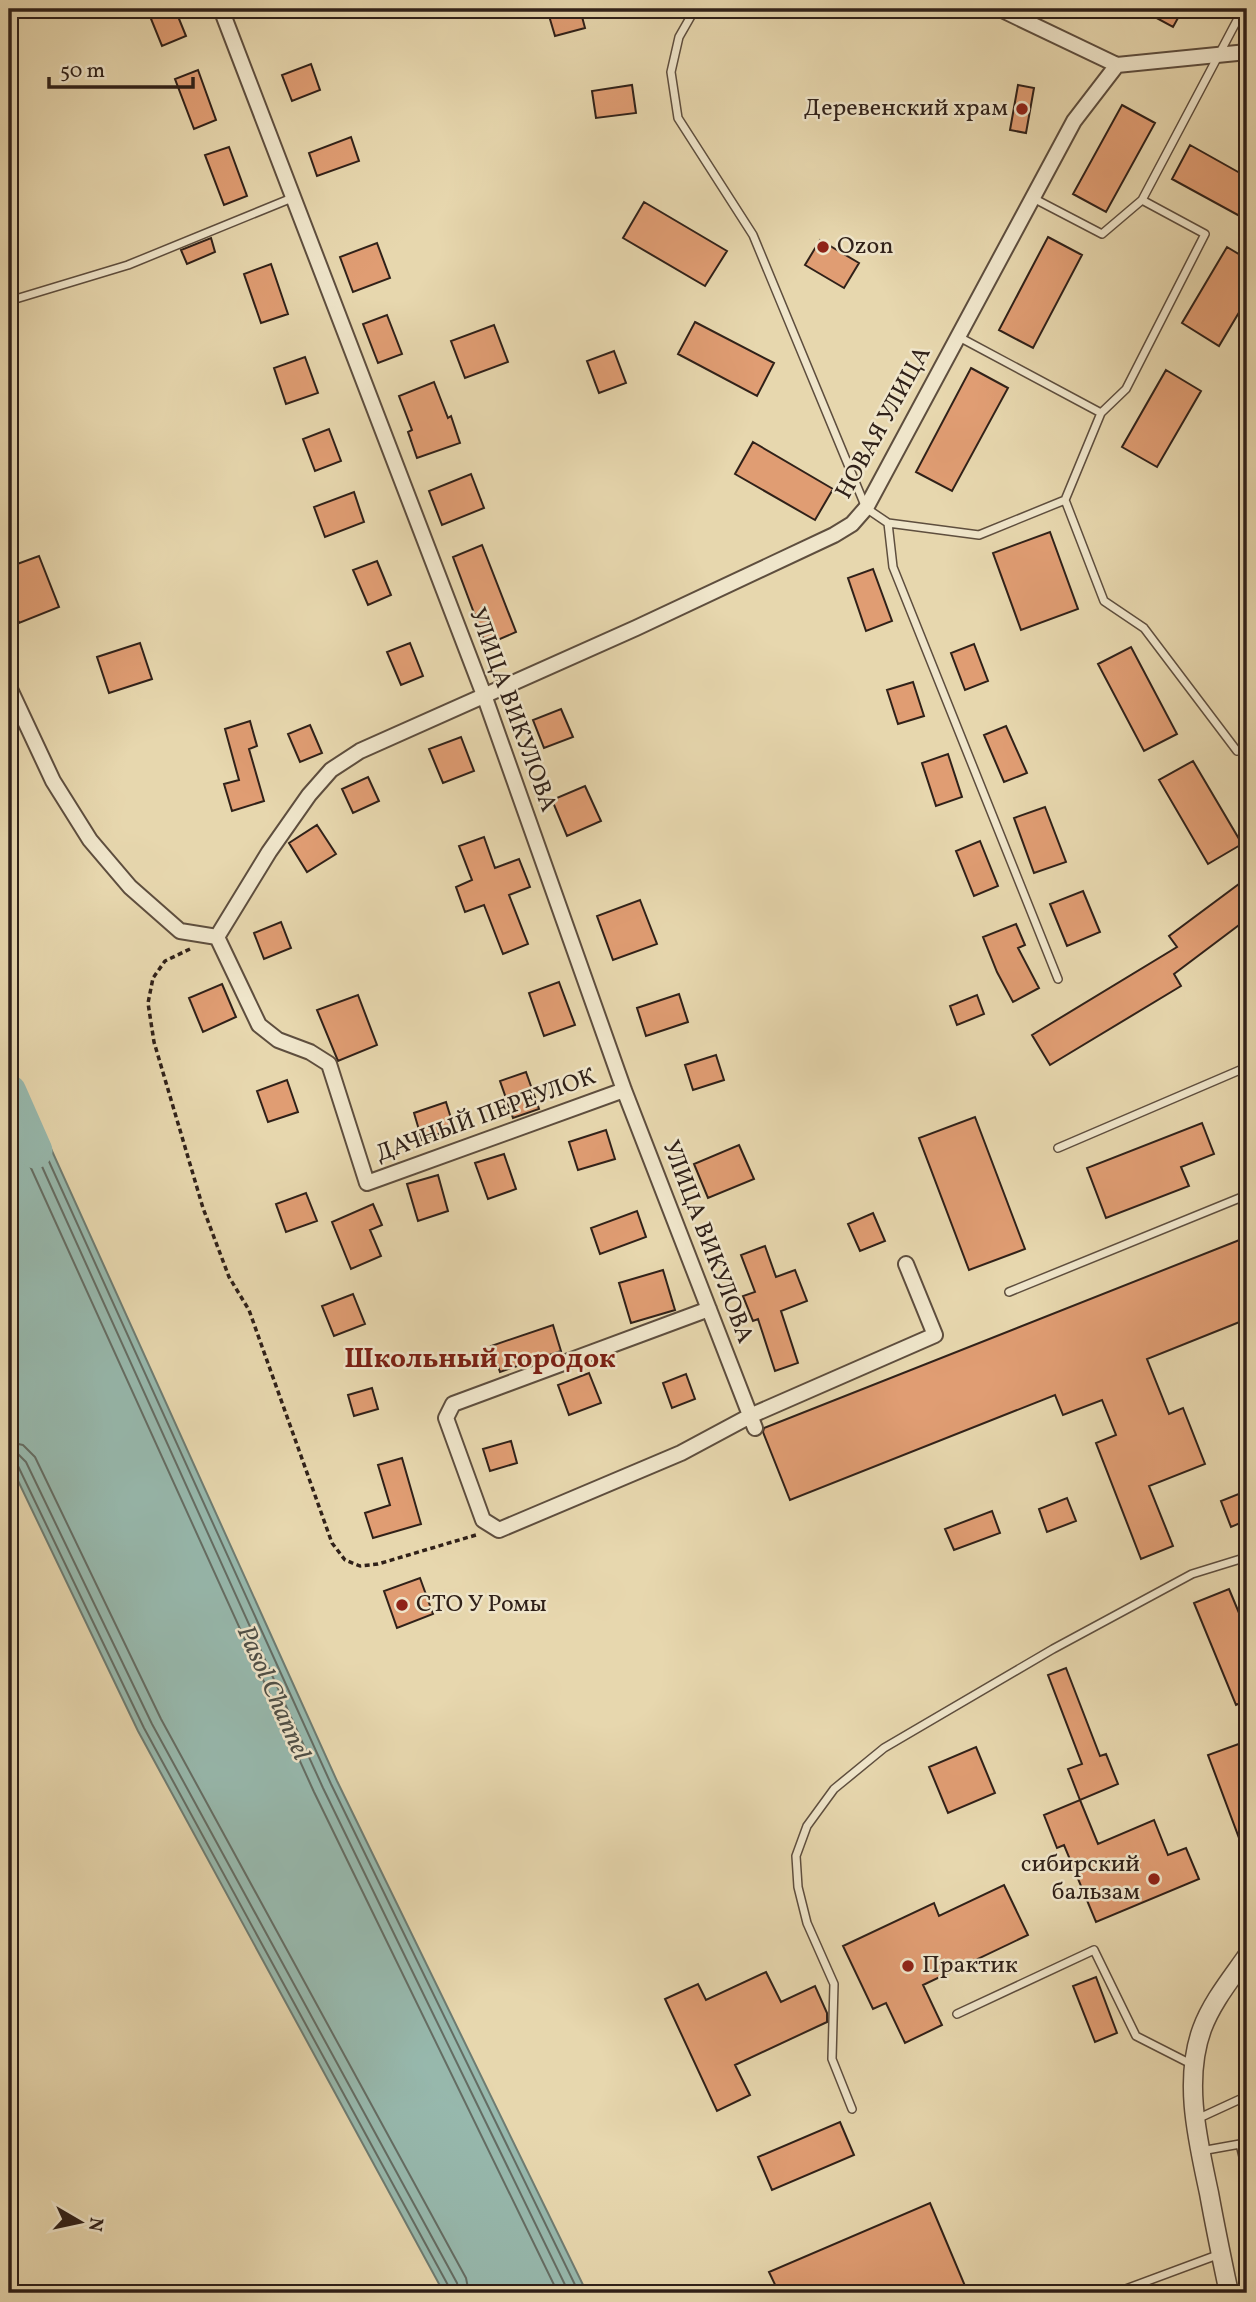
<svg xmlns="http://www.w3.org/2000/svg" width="1256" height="2302" font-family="Vollkorn,serif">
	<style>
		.water { fill: #97b9ae; stroke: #6e7c72; stroke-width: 2 }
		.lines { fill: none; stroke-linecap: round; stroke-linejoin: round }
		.shore { stroke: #646d64; stroke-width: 2 }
		.river { stroke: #97b9ae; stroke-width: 35 }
		.building { fill: #e09d73; stroke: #302119; stroke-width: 2 }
		.service-casing { stroke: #5e4e3e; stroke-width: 10 }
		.minor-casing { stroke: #5e4e3e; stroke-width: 18 }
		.tertiary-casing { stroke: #5e4e3e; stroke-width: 21 }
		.path { stroke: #302119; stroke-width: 3.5; stroke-dasharray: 5 3.5; stroke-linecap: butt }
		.service { stroke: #efe5ca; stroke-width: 7 }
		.minor { stroke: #efe5ca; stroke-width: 14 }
		.tertiary { stroke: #efe5ca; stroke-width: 18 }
		.poi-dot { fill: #8f2418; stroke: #efe5ca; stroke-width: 2.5 }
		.labels { text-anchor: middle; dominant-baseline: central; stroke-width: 5; stroke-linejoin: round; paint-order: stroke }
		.poi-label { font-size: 24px; fill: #302119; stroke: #efe5ca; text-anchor: start }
		.street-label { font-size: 24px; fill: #302119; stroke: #efe5ca }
		.water-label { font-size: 26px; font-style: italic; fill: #4f4f46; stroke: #efe5ca }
		.quarter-label { font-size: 28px; font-weight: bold; fill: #7a1f14; stroke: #efe5ca }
	</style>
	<rect width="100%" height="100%" fill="#e7d7ae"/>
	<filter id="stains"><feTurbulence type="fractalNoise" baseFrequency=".00286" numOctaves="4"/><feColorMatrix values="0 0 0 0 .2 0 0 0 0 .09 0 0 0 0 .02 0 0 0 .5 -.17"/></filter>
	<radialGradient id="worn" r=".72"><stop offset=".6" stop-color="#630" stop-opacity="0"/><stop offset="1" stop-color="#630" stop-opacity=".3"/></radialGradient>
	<path class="water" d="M 9,1100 L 48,1142 L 337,1781 L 587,2293 L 444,2293 L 138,1731 L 9,1462 Z"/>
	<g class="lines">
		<path class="shore" d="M 9,1110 L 42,1146 L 331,1784 L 579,2293
			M 9,1123 L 35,1151 L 323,1788 L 569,2293
			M 9,1138 L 26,1157 L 314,1792 L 558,2293
			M 9,1442 L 23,1445 L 35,1457 L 161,1719 L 466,2278 L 469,2293
			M 9,1453 L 18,1454 L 26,1462 L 152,1724 L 457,2283 L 459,2293
			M 9,1461 L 14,1462 L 18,1466 L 144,1728 L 449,2287 L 450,2293"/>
		<path class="river" d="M 9,1092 L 35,1151"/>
	</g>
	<path class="building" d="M 147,9 L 175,9 L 186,36 L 162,46 Z
		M 547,9 L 580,9 L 585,28 L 555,36 Z
		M 1140,9 L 1183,9 L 1173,27 Z
		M 311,64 L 320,90 L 292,101 L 282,75 Z
		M 198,70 L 216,120 L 194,129 L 175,79 Z
		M 632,85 L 636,113 L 596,118 L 592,91 Z
		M 1018,85 L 1034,88 L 1026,133 L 1010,130 Z
		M 1122,105 L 1155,123 L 1106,212 L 1073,194 Z
		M 351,137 L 359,161 L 317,176 L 309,153 Z
		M 1190,145 L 1247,177 L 1247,220 L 1172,179 Z
		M 229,147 L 247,196 L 224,205 L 205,155 Z
		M 644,202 L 727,251 L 705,286 L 623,238 Z
		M 1048,237 L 1082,255 L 1033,348 L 999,330 Z
		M 211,238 L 215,252 L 187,264 L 181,250 Z
		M 820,240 L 859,263 L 844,288 L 805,265 Z
		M 377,243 L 390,278 L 353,292 L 340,257 Z
		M 1227,247 L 1247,259 L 1247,299 L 1219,346 L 1182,323 Z
		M 271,264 L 288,314 L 261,323 L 244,274 Z
		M 387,315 L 402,354 L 378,363 L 363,324 Z
		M 695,322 L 774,363 L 757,396 L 678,354 Z
		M 494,325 L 508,362 L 465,378 L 451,341 Z
		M 614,351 L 626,383 L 599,393 L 587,361 Z
		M 305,357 L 318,393 L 286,404 L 274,368 Z
		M 971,368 L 1008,388 L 952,491 L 916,472 Z
		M 1166,370 L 1201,391 L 1157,467 L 1122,447 Z
		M 434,382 L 448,418 L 451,416 L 460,443 L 417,458 L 408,432 L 412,430 L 399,396 Z
		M 329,429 L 341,461 L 315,471 L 303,439 Z
		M 753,442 L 833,489 L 815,520 L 735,474 Z
		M 471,474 L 484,508 L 442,525 L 429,491 Z
		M 354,492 L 364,522 L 325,537 L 314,507 Z
		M 1050,532 L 1078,609 L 1021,630 L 993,553 Z
		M 482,545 L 516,632 L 486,645 L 453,557 Z
		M 39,556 L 59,607 L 19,623 L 9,594 L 9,567 Z
		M 377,561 L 391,595 L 368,605 L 353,570 Z
		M 873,569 L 892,621 L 866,631 L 848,578 Z
		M 140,643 L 152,679 L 109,693 L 97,657 Z
		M 410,643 L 423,676 L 401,685 L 387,652 Z
		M 974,644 L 988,681 L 965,690 L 951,653 Z
		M 1131,647 L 1177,734 L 1144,751 L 1098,664 Z
		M 913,682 L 924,716 L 898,724 L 887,690 Z
		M 561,709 L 573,737 L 544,748 L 533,720 Z
		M 250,721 L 257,746 L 249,749 L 264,801 L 232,811 L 224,784 L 239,780 L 225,729 Z
		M 310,725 L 322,753 L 300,762 L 288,734 Z
		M 1006,726 L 1027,773 L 1004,782 L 984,735 Z
		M 461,737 L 474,771 L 443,783 L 429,749 Z
		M 948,754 L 962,797 L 936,806 L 922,763 Z
		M 1193,761 L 1242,844 L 1208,864 L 1159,780 Z
		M 368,777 L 379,801 L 353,813 L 342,789 Z
		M 585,786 L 601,821 L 567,836 L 552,800 Z
		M 1045,807 L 1066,862 L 1034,873 L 1014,818 Z
		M 317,825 L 336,854 L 307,872 L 289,843 Z
		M 484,837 L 495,868 L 519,859 L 530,887 L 509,895 L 528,944 L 503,954 L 484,905 L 465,912 L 456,887 L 472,880 L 459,846 Z
		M 980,841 L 998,886 L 974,896 L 956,851 Z
		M 1247,878 L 1247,919 L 1174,974 L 1181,986 L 1050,1065 L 1032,1035 L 1177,947 L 1169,936 Z
		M 1083,891 L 1100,932 L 1067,946 L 1050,904 Z
		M 640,900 L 657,944 L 613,960 L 597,916 Z
		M 281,922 L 291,948 L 264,959 L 254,933 Z
		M 1016,924 L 1025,945 L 1018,948 L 1039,988 L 1013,1002 L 997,972 L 983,937 Z
		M 559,982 L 575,1025 L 544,1036 L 529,993 Z
		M 222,984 L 236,1017 L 203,1032 L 189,998 Z
		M 679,994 L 688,1022 L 646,1036 L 637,1008 Z
		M 358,995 L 377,1045 L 338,1061 L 317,1010 Z
		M 977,995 L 984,1014 L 957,1025 L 950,1006 Z
		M 716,1055 L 724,1080 L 693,1090 L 685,1065 Z
		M 526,1072 L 539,1109 L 513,1118 L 500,1081 Z
		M 287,1080 L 298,1112 L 268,1122 L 257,1091 Z
		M 446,1102 L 454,1128 L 422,1140 L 414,1113 Z
		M 975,1117 L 1025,1249 L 969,1270 L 919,1138 Z
		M 1202,1123 L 1214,1154 L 1181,1167 L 1189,1186 L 1106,1218 L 1087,1168 Z
		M 606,1130 L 615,1159 L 578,1170 L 569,1142 Z
		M 739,1145 L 754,1179 L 708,1198 L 694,1164 Z
		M 504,1154 L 516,1189 L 488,1199 L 475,1163 Z
		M 438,1175 L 448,1211 L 418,1221 L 407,1184 Z
		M 306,1193 L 317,1221 L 286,1232 L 276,1204 Z
		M 373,1204 L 382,1225 L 370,1230 L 381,1256 L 351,1269 L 332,1222 Z
		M 637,1211 L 646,1237 L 600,1254 L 591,1228 Z
		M 873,1213 L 885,1241 L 860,1251 L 848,1224 Z
		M 1247,1237 L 1247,1319 L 1147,1359 L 1169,1414 L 1183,1408 L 1205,1464 L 1149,1486 L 1173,1546 L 1141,1559 L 1096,1443 L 1116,1435 L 1102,1400 L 1063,1415 L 1055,1395 L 790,1500 L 763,1432 L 764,1428 Z
		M 765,1246 L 776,1277 L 795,1270 L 807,1301 L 781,1311 L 798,1363 L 775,1371 L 758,1319 L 753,1321 L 743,1296 L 755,1292 L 741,1255 Z
		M 663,1270 L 675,1310 L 631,1323 L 619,1283 Z
		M 353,1294 L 365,1324 L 334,1336 L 322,1306 Z
		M 553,1325 L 561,1351 L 500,1372 L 491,1346 Z
		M 589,1373 L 601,1403 L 569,1415 L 558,1385 Z
		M 686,1374 L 695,1399 L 672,1408 L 663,1383 Z
		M 372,1388 L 378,1409 L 354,1416 L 348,1395 Z
		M 511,1441 L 517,1463 L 490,1471 L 483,1449 Z
		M 402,1458 L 421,1524 L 373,1538 L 365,1513 L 390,1505 L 378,1465 Z
		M 1241,1493 L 1247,1507 L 1247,1520 L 1231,1527 L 1221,1501 Z
		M 1067,1498 L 1076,1521 L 1047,1532 L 1039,1509 Z
		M 992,1511 L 1000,1533 L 954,1550 L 945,1529 Z
		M 420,1578 L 433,1614 L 397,1628 L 384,1591 Z
		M 1229,1589 L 1247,1632 L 1247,1700 L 1236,1705 L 1194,1603 Z
		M 1066,1668 L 1100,1756 L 1106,1754 L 1118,1784 L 1080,1800 L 1068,1769 L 1082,1764 L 1048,1675 Z
		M 1247,1741 L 1247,1854 L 1245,1854 L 1208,1755 Z
		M 976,1747 L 995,1793 L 948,1813 L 929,1767 Z
		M 1080,1800 L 1098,1844 L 1154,1820 L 1168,1855 L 1186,1848 L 1199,1879 L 1096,1922 L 1064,1845 L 1057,1848 L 1044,1815 Z
		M 1004,1885 L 1028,1935 L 923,1985 L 942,2025 L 905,2043 L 886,2003 L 873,2009 L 843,1946 L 934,1903 L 939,1916 Z
		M 766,1972 L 781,2002 L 815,1986 L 827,2013 L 827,2022 L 735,2065 L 750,2095 L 717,2111 L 665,1999 L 698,1984 L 706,2000 Z
		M 1096,1977 L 1117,2033 L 1095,2042 L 1073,1986 Z
		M 840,2122 L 854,2155 L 772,2190 L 758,2157 Z
		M 930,2203 L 968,2293 L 779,2293 L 769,2272 Z"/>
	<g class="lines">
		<defs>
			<path id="service" d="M 695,9 L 679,37 L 671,72 L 678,118 L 753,235 L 866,508 L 888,523 L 893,567 L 1058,979
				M 1142,200 L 1243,9
				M 9,301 L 128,265 L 292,198
				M 959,337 L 1101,413
				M 1065,500 L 1104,601 L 1144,628 L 1237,751
				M 888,523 L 979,535 L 1065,500 L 1101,413 L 1126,389 L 1205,234 L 1142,200 L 1102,234 L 1033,198
				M 1058,1148 L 1247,1067
				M 1009,1292 L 1247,1195
				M 957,2014 L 1094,1950 L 1136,2036 L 1193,2065
				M 852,2109 L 832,2059 L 834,1984 L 807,1923 L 798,1887 L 796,1856 L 807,1826 L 834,1789 L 884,1748 L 1053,1649 L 1192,1574 L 1247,1557
				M 1197,2119 L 1247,2096
				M 1201,2151 L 1240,2144 L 1247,2173
				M 1115,2293 L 1220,2254
				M 1234,2293 L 1247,2289"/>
			<path id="minor" d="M 221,9 L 484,695 L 624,1090 L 755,1428
				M 1000,9 L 1117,65 L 1247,52
				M 9,687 L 53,781 L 90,840 L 130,887 L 180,931 L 217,937
				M 624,1090 L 367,1183 L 329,1064 L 310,1052 L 278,1040 L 259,1025 L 217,937 L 269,852 L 309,795 L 331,770 L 360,751 L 636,628 L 834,535 L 852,524 L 866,508 L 1074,121 L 1117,65
				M 709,1309 L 453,1404 L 446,1418 L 483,1520 L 499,1530 L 681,1453 L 750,1416 L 935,1335 L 906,1264"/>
			<path id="tertiary" d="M 1229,2293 C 1222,2260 1215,2226 1209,2193 C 1198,2141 1183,2081 1202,2029 C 1212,2002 1231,1979 1247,1956"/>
		</defs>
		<use href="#service" class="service-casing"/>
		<use href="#minor" class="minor-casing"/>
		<use href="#tertiary" class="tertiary-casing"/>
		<path class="path" d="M 190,949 L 165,961 L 153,978 L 148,1003 L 154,1042 L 203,1208 L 229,1277 L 249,1310 L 332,1543 L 345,1560 L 360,1566 L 378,1564 L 476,1535"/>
		<use href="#service" class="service"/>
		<use href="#minor" class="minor"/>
		<use href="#tertiary" class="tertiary"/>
	</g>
	<g class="poi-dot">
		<circle cx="1022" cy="109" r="7"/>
		<circle cx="823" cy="247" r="7"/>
		<circle cx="402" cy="1605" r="7"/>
		<circle cx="1154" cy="1879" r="7"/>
		<circle cx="908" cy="1966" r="7"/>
	</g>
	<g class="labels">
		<g class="poi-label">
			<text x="1008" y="109" text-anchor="end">Деревенский храм</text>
			<text x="837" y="247">Ozon</text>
			<text x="416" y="1605">СТО У Ромы</text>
			<text x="1140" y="1865" text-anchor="end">сибирский<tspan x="1140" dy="28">бальзам</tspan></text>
			<text x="922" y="1966">Практик</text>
		</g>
		<g class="street-label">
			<text transform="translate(884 423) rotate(-61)">НОВАЯ УЛИЦА</text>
			<text transform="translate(512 710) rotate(70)">УЛИЦА ВИКУЛОВА</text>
			<text transform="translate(486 1116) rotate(-20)">ДАЧНЫЙ ПЕРЕУЛОК</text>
			<text transform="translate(707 1242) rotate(69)">УЛИЦА ВИКУЛОВА</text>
		</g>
		<g class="water-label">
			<text transform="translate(273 1693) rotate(66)">Pasol Channel</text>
		</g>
		<g class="quarter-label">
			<text x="480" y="1359">Школьный городок</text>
		</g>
	</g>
	<rect width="1256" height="2302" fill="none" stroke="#e7d7ae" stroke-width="35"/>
	<rect x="10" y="10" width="1235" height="2281" fill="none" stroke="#302119" stroke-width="3.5"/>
	<rect x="18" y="18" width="1221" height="2267" fill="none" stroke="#302119" stroke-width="2"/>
	<g transform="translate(80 2222) rotate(99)" stroke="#efe5ca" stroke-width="5" paint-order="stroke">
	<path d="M0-5L12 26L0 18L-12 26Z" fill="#302119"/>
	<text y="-10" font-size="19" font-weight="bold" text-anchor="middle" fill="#302119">N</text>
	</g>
	<path d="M49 77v10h144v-10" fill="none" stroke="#302119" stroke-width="3.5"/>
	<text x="60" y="77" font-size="21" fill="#302119" stroke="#efe5ca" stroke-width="5" paint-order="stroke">50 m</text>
	<rect width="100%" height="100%" filter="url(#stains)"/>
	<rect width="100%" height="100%" fill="url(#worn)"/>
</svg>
